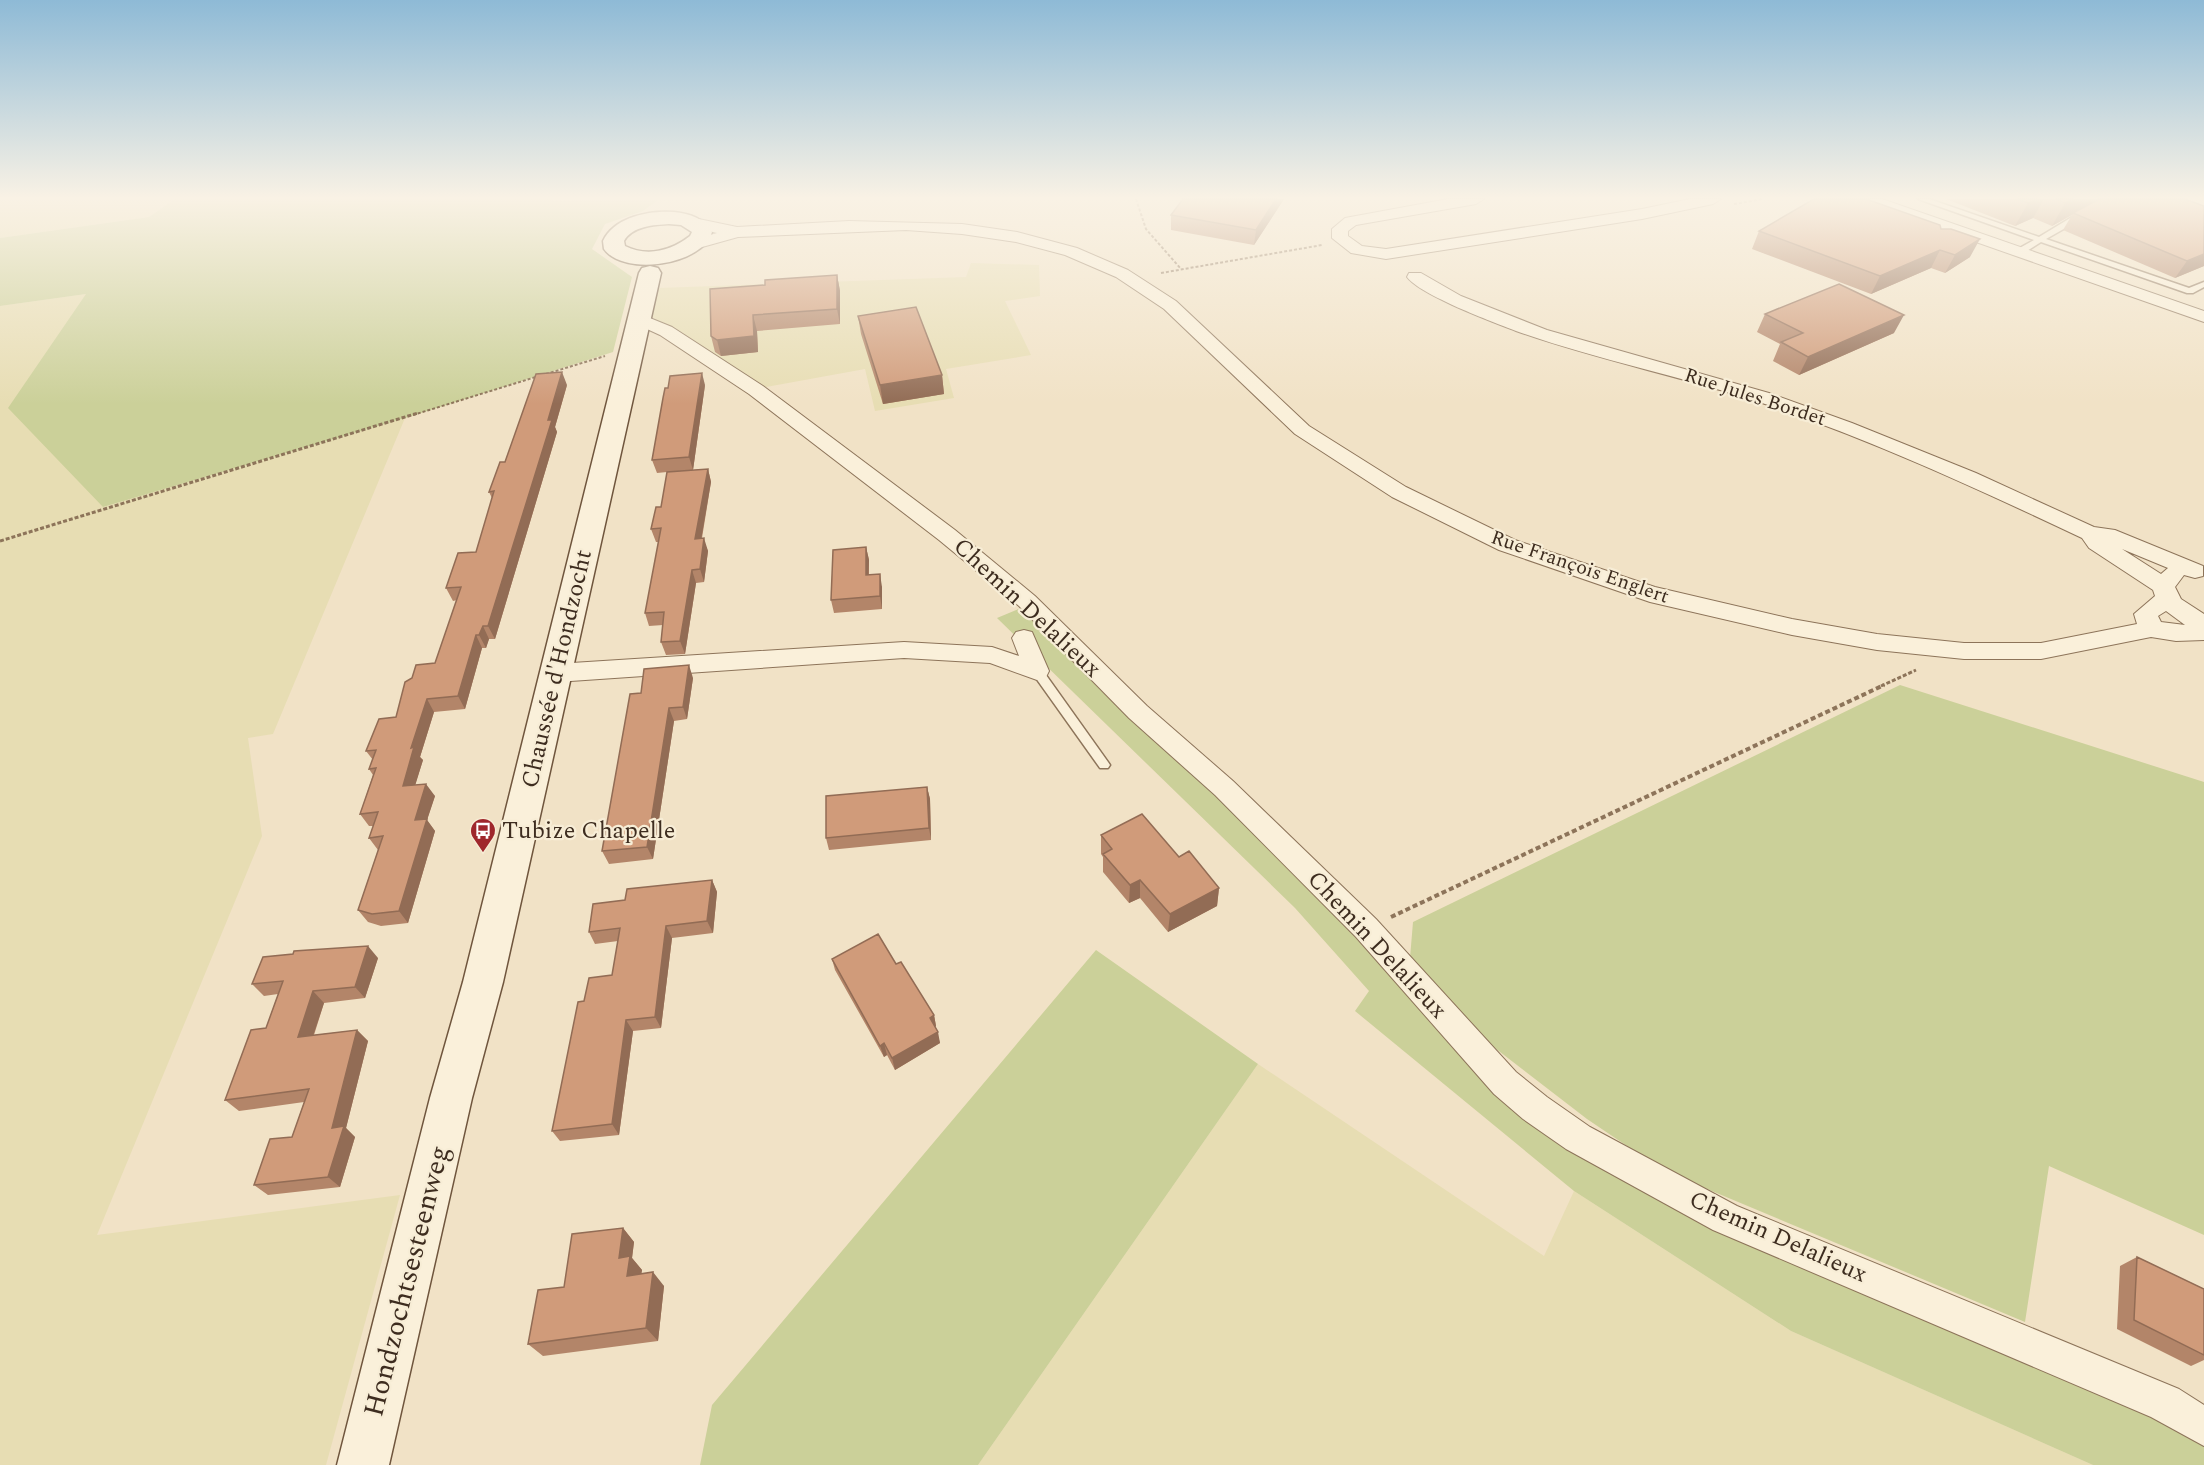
<svg xmlns="http://www.w3.org/2000/svg" width="2204" height="1465" font-family="Spectral,serif">
	<style>
		.farmland { fill: #e7ddb3 }
		.green { fill: #cbd099 }
		.lines { fill: none; stroke-linecap: round; stroke-linejoin: round }
		.lane-casing { stroke: #8d745a; stroke-width: 3 }
		.street-casing { stroke: #8d745a; stroke-width: 2 }
		.secondary-casing { stroke: #6f553d; stroke-width: 3 }
		.path-far2 { stroke: #8d745a; stroke-width: 2; stroke-dasharray: 3 2; stroke-linecap: butt }
		.path-far1 { stroke: #8d745a; stroke-width: 3; stroke-dasharray: 4 2; stroke-linecap: butt }
		.path { stroke: #8d745a; stroke-width: 4; stroke-dasharray: 5 3; stroke-linecap: butt }
		.lane { fill: #faf0da; fill-rule: evenodd }
		.street { fill: #faf0da; fill-rule: evenodd }
		.secondary { fill: #faf0da; fill-rule: evenodd }
		.wall { fill: #b38569 }
		.shaded-wall { fill: #926c55 }
		.building { fill: #d09b7a; stroke: #926c55; stroke-width: 1.5 }
		.labels { text-anchor: middle; dominant-baseline: central; stroke-width: 4.5; stroke-linejoin: round; paint-order: stroke }
		.far-street-label { font-size: 20px; fill: #3d2c1f; stroke: #f7edd6 }
		.street-label { font-size: 24px; fill: #3d2c1f; stroke: #f7edd6 }
		.poi-label { font-size: 24px; fill: #3d2c1f; stroke: #f7edd6; text-anchor: start }
		.near-street-label { font-size: 28px; fill: #3d2c1f; stroke: #f7edd6 }
	</style>
	<rect width="100%" height="100%" fill="#f1e2c6"/>
	<path class="farmland" d="M 0,199 L 175,199 L 149,217 L 0,238 Z
		M 971,263 L 1039,265 L 1040,296 L 1005,301 L 1031,355 L 946,369 L 954,398 L 875,411 L 865,369 L 761,388 L 652,317 L 658,288 L 966,277 Z
		M 86,294 L 103,507 L 405,418 L 273,734 L 248,738 L 262,836 L 97,1235 L 400,1195 L 326,1465 L 0,1465 L 0,306 Z
		M 1258,1064 L 1544,1256 L 1574,1191 L 1791,1331 L 2093,1465 L 978,1465 Z"/>
	<path class="green" d="M 175,199 L 552,199 L 551,201 L 658,200 L 643,211 L 605,224 L 592,249 L 632,277 L 613,352 L 405,418 L 103,507 L 8,408 L 86,294 L 0,306 L 0,238 L 149,217 Z
		M 1021,608 L 1248,821 L 1591,1154 L 2204,1439 L 2204,1465 L 2093,1465 L 1791,1331 L 1574,1191 L 1355,1011 L 1369,991 L 1295,908 L 997,618 Z
		M 1900,685 L 2204,782 L 2204,1235 L 2049,1166 L 2025,1322 L 1664,1171 L 1587,1119 L 1478,1035 L 1410,958 L 1413,922 Z
		M 1096,950 L 1258,1064 L 978,1465 L 700,1465 L 712,1405 Z"/>
	<g class="lines">
		<defs>
			<path id="lane" d="M 1918,199 L 1929,199 L 2039,237 L 2077,214 L 2083,214 L 2083,218 L 2046,239 L 2189,288 L 2204,282 L 2204,287 L 2193,293 L 2187,293 L 2041,242 L 2022,254 L 2016,254 L 2016,250 L 2034,240 Z
				M 1037,667 L 1041,668 L 1108,762 L 1110,765 L 1108,768 L 1100,768 L 1033,674 L 1031,671 Z"/>
			<path id="street" d="M 1448,199 L 1484,199 L 1476,204 L 1356,225 L 1348,231 L 1348,236 L 1362,246 L 1386,249 L 1642,209 L 1690,199 L 1721,199 L 1713,204 L 1642,219 L 1386,259 L 1351,253 L 1332,238 L 1332,229 L 1345,218 Z
				M 1859,199 L 1882,199 L 2204,311 L 2204,322 L 1862,202 Z
				M 694,218 L 737,227 L 849,221 L 962,224 L 1017,232 L 1077,248 L 1128,270 L 1176,301 L 1309,426 L 1406,487 L 1515,540 L 1655,587 L 1792,619 L 1877,634 L 1964,643 L 2041,643 L 2137,624 L 2134,614 L 2155,596 L 2153,590 L 2089,548 L 2082,538 C 1976,488 1868,438 1756,401 C 1676,375 1594,359 1516,331 C 1493,322 1420,295 1407,277 L 1409,273 L 1421,273 L 1461,296 L 1547,330 L 1769,393 L 1852,423 L 1976,473 L 2094,527 L 2115,530 L 2203,566 L 2203,576 L 2195,578 L 2184,575 L 2175,587 L 2181,599 L 2204,614 L 2204,640 L 2176,641 L 2151,637 L 2041,659 L 1964,659 L 1877,650 L 1792,635 L 1650,602 L 1499,550 L 1392,497 L 1295,434 L 1164,309 L 1116,277 L 1065,255 L 1016,242 L 962,234 L 906,230 L 738,237 L 695,249 L 689,247 L 687,244 L 689,241 L 717,233 L 688,226 L 686,223 ZM 2122,549 L 2168,568 L 2161,574 ZM 2166,611 L 2185,625 L 2161,622 L 2158,616 Z
				M 640,314 L 672,327 L 763,386 L 955,530 L 1035,596 L 1147,706 L 1233,781 L 1376,919 L 1516,1072 L 1547,1097 L 1590,1127 L 1737,1206 L 2179,1389 L 2204,1405 L 2204,1446 L 2151,1417 L 1713,1230 L 1566,1149 L 1523,1119 L 1494,1094 L 1356,937 L 1215,795 L 1129,718 L 1019,606 L 939,540 L 749,394 L 660,335 L 634,323 L 631,319 Z
				M 1024,630 L 1032,632 L 1049,671 L 1046,677 L 1037,680 L 990,663 L 904,658 L 556,682 L 547,679 L 544,673 L 547,667 L 556,664 L 904,642 L 992,647 L 1019,656 L 1012,638 L 1016,632 Z"/>
			<path id="secondary" d="M 674,212 C 691,214 703,218 712,232 C 703,265 624,277 604,249 L 603,241 C 614,217 650,210 674,212 ZM 669,224 L 681,225 L 692,232 L 690,236 C 671,251 647,257 625,246 L 624,241 C 632,226 654,225 669,224 Z
				M 650,266 L 658,268 L 661,273 L 503,982 L 472,1098 L 389,1465 L 337,1465 L 430,1098 L 463,982 L 639,273 L 642,268 Z"/>
		</defs>
		<use href="#lane" class="lane-casing"/>
		<use href="#street" class="street-casing"/>
		<use href="#secondary" class="secondary-casing"/>
		<path class="path-far2" d="M 1136,199 L 1146,229 L 1181,269
			M 1734,204 L 1763,199
			M 1161,273 L 1322,245
			M 546,374 L 605,356
			M 413,415 L 539,376"/>
		<path class="path-far1" d="M 0,541 L 418,413
			M 1881,686 L 1916,670"/>
		<path class="path" d="M 1391,917 L 1884,685"/>
		<use href="#lane" class="lane"/>
		<use href="#street" class="street"/>
		<use href="#secondary" class="secondary"/>
	</g>
	<path class="wall" d="M 1284,199 L 1254,245 L 1171,230 L 1171,215 Z
		M 1946,199 L 2185,199 L 2204,266 L 2175,278 L 2063,230 L 2072,215 L 2052,226 L 2033,218 L 2015,226 Z
		M 1941,229 L 1970,257 L 1945,273 L 1931,268 L 1871,294 L 1752,249 L 1759,231 Z
		M 837,275 L 840,291 L 840,324 L 757,331 L 758,352 L 721,356 L 715,352 L 711,336 L 765,285 Z
		M 1765,314 L 1894,333 L 1799,375 L 1773,361 L 1780,344 L 1757,332 Z
		M 858,316 L 942,375 L 944,394 L 883,404 L 861,334 Z
		M 567,385 L 555,427 L 557,432 L 495,639 L 489,639 L 486,648 L 482,648 L 465,709 L 434,712 L 420,757 L 423,760 L 415,785 L 435,796 L 427,820 L 435,831 L 408,923 L 381,926 L 368,922 L 358,910 L 378,850 L 369,838 L 373,826 L 369,826 L 360,814 L 373,775 L 369,769 L 373,760 L 366,751 L 396,717 L 412,678 L 435,663 L 457,600 L 453,601 L 446,588 L 476,552 L 492,498 L 489,492 L 505,462 Z
		M 705,385 L 693,470 L 708,469 L 711,482 L 702,538 L 708,551 L 704,582 L 696,583 L 685,654 L 666,655 L 661,642 L 663,625 L 649,626 L 645,613 L 659,542 L 656,542 L 651,529 L 661,507 L 667,472 L 657,473 L 652,460 Z
		M 866,547 L 869,560 L 869,575 L 882,587 L 882,609 L 834,613 L 831,600 Z
		M 693,678 L 687,719 L 674,721 L 653,859 L 609,864 L 602,851 L 641,693 Z
		M 927,787 L 930,799 L 931,840 L 829,850 L 826,838 Z
		M 1101,835 L 1179,857 L 1219,888 L 1217,906 L 1168,932 L 1140,898 L 1129,903 L 1103,872 L 1103,857 L 1101,854 Z
		M 712,880 L 717,892 L 713,933 L 672,938 L 661,1028 L 633,1031 L 619,1135 L 560,1141 L 552,1131 L 584,1001 L 612,975 L 618,941 L 595,944 L 589,932 L 625,900 Z
		M 378,958 L 365,998 L 324,1003 L 314,1035 L 357,1030 L 368,1041 L 346,1128 L 355,1137 L 340,1187 L 268,1195 L 254,1185 L 292,1137 L 304,1102 L 239,1111 L 225,1100 L 266,1028 L 278,994 L 264,996 L 252,984 Z
		M 832,959 L 896,964 L 934,1015 L 936,1026 L 935,1027 L 940,1043 L 895,1070 L 887,1055 L 884,1057 L 835,970 Z
		M 623,1228 L 634,1242 L 632,1258 L 642,1270 L 641,1274 L 664,1286 L 658,1341 L 543,1356 L 528,1344 Z
		M 2137,1257 L 2204,1289 L 2204,1360 L 2191,1366 L 2117,1329 L 2120,1266 Z"/>
	<path class="shaded-wall" d="M 1276,199 L 1284,199 L 1254,245 L 1256,230 Z
		M 2038,199 L 2044,199 L 2033,218 L 2015,226 L 2028,203 Z
		M 2073,199 L 2100,199 L 2052,226 L 2065,203 Z
		M 1980,239 L 1970,257 L 1945,273 L 1955,255 Z
		M 1940,250 L 1931,268 L 1871,294 L 1880,276 Z
		M 2204,254 L 2204,266 L 2175,278 L 2187,261 Z
		M 837,275 L 840,291 L 840,324 L 837,309 Z
		M 753,315 L 757,331 L 758,352 L 721,356 L 717,340 Z
		M 1904,315 L 1894,333 L 1799,375 L 1808,357 Z
		M 562,372 L 567,385 L 555,427 L 557,432 L 495,639 L 488,626 Z
		M 702,373 L 705,385 L 693,470 L 689,457 Z
		M 942,375 L 944,394 L 883,404 L 880,385 Z
		M 708,469 L 711,482 L 699,552 L 695,539 Z
		M 704,538 L 708,551 L 704,582 L 700,569 Z
		M 866,547 L 869,560 L 868,588 L 866,575 Z
		M 692,570 L 696,583 L 685,654 L 680,641 Z
		M 880,574 L 882,587 L 882,609 L 880,596 Z
		M 483,626 L 489,639 L 486,648 L 479,635 Z
		M 476,635 L 482,648 L 465,709 L 458,696 Z
		M 689,665 L 693,678 L 687,719 L 683,707 Z
		M 427,699 L 434,712 L 420,757 L 423,760 L 411,799 L 403,786 L 411,748 Z
		M 669,708 L 674,721 L 653,859 L 647,847 Z
		M 426,784 L 435,796 L 427,820 L 435,831 L 408,923 L 399,911 L 415,820 Z
		M 927,787 L 930,799 L 931,840 L 929,828 Z
		M 712,880 L 717,892 L 713,933 L 707,921 Z
		M 1140,880 L 1140,898 L 1129,903 L 1130,885 Z
		M 1219,888 L 1217,906 L 1168,932 L 1170,914 Z
		M 666,926 L 672,938 L 661,1028 L 655,1017 Z
		M 368,946 L 378,958 L 365,998 L 355,987 Z
		M 313,991 L 324,1003 L 309,1048 L 298,1037 Z
		M 934,1015 L 936,1026 L 933,1029 L 930,1018 Z
		M 626,1020 L 633,1031 L 619,1135 L 612,1124 Z
		M 357,1030 L 368,1041 L 346,1128 L 355,1137 L 340,1187 L 328,1177 L 332,1128 Z
		M 938,1032 L 940,1043 L 895,1070 L 892,1058 Z
		M 884,1043 L 887,1055 L 884,1057 L 880,1046 Z
		M 623,1228 L 634,1242 L 632,1258 L 642,1270 L 639,1289 L 627,1276 L 619,1258 Z
		M 653,1272 L 664,1286 L 658,1341 L 646,1328 Z"/>
	<path class="building" d="M 1183,199 L 1276,199 L 1256,230 L 1171,215 Z
		M 1814,199 L 1866,199 L 1940,225 L 1941,229 L 1951,229 L 1980,239 L 1955,255 L 1940,250 L 1880,276 L 1759,231 Z
		M 2017,199 L 2038,199 L 2028,203 Z
		M 2056,199 L 2073,199 L 2065,203 Z
		M 2099,199 L 2185,199 L 2204,206 L 2204,254 L 2187,261 L 2073,213 Z
		M 837,275 L 837,309 L 753,315 L 754,336 L 717,340 L 711,336 L 710,289 L 765,285 L 765,280 Z
		M 1839,284 L 1904,315 L 1808,357 L 1781,342 L 1803,333 L 1765,314 Z
		M 916,307 L 942,375 L 880,385 L 858,316 Z
		M 562,372 L 548,420 L 552,420 L 488,626 L 483,626 L 479,635 L 476,635 L 458,696 L 427,699 L 411,748 L 414,747 L 403,786 L 426,784 L 415,820 L 427,819 L 399,911 L 372,914 L 358,910 L 383,836 L 369,838 L 378,812 L 360,814 L 376,768 L 369,769 L 376,750 L 366,751 L 379,719 L 396,717 L 405,682 L 412,678 L 416,665 L 435,663 L 461,587 L 446,588 L 458,553 L 476,552 L 494,491 L 489,492 L 500,462 L 505,462 L 536,374 Z
		M 702,373 L 689,457 L 652,460 L 663,398 L 665,388 L 668,388 L 670,376 Z
		M 708,469 L 695,539 L 704,538 L 700,569 L 692,570 L 680,641 L 661,642 L 664,612 L 645,613 L 661,528 L 651,529 L 656,507 L 661,507 L 667,472 Z
		M 866,547 L 866,575 L 880,574 L 880,596 L 831,600 L 833,550 Z
		M 689,665 L 683,707 L 669,708 L 647,847 L 602,851 L 630,694 L 641,693 L 644,669 Z
		M 927,787 L 929,828 L 826,838 L 826,796 Z
		M 1142,814 L 1179,857 L 1189,851 L 1219,888 L 1170,914 L 1140,880 L 1130,885 L 1103,854 L 1112,849 L 1101,835 Z
		M 712,880 L 707,921 L 666,926 L 655,1017 L 626,1020 L 612,1124 L 552,1131 L 578,1002 L 584,1001 L 589,978 L 612,975 L 620,928 L 589,932 L 593,904 L 625,900 L 627,889 Z
		M 878,934 L 896,964 L 901,962 L 934,1015 L 930,1018 L 938,1032 L 892,1058 L 884,1043 L 880,1046 L 832,959 Z
		M 368,946 L 355,987 L 313,991 L 298,1037 L 357,1030 L 332,1128 L 344,1126 L 328,1177 L 254,1185 L 270,1139 L 292,1137 L 309,1089 L 225,1100 L 251,1030 L 266,1028 L 283,981 L 252,984 L 263,957 L 293,954 L 294,951 Z
		M 623,1228 L 619,1258 L 630,1256 L 627,1276 L 653,1272 L 646,1328 L 528,1344 L 538,1290 L 564,1287 L 572,1234 Z
		M 2137,1257 L 2204,1289 L 2204,1355 L 2134,1320 Z"/>
	<linearGradient id="sky" x2="0" y2="1"><stop stop-color="#8ebad6"/><stop offset="0.49" stop-color="#f9f2e5"/><stop offset="1" stop-color="#f9f2e5" stop-opacity="0"/></linearGradient>
	<rect width="2204" height="404" fill="url(#sky)"/>
	<defs>
		<symbol id="bus-pin" viewBox="-11 -11 22 30"><path d="M0 17L-7.5 6A9.5 9.5 0 1 1 7.5 6Z" fill="#9f272c" stroke="#f7edd6"/><path d="M-5-6H5V4H4V6H2V4H-2V6H-4V4H-5ZM-3.5-4V0h7V-4ZM-3.5 1.2v1.5H-2V1.2ZM2 1.2v1.5H3.5V1.2Z" fill="#fff"/></symbol>
	</defs>
	<g fill-rule="evenodd">
		<use href="#bus-pin" x="468" y="816" width="30" height="40"/>
	</g>
	<g class="labels">
		<g class="far-street-label">
			<text transform="translate(1755 397) rotate(18)">Rue Jules Bordet</text>
			<text transform="translate(1580 567) rotate(19)">Rue François Englert</text>
		</g>
		<g class="street-label">
			<text transform="translate(1027 608) rotate(43)">Chemin Delalieux</text>
			<text transform="translate(557 669) rotate(-77)">Chaussée d'Hondzocht</text>
			<text transform="translate(1377 945) rotate(47)">Chemin Delalieux</text>
			<text transform="translate(1778 1237) rotate(24)">Chemin Delalieux</text>
		</g>
		<g class="poi-label">
			<text x="502" y="831">Tubize Chapelle</text>
		</g>
		<g class="near-street-label">
			<text transform="translate(407 1281) rotate(-76)">Hondzochtsesteenweg</text>
		</g>
	</g>
</svg>
